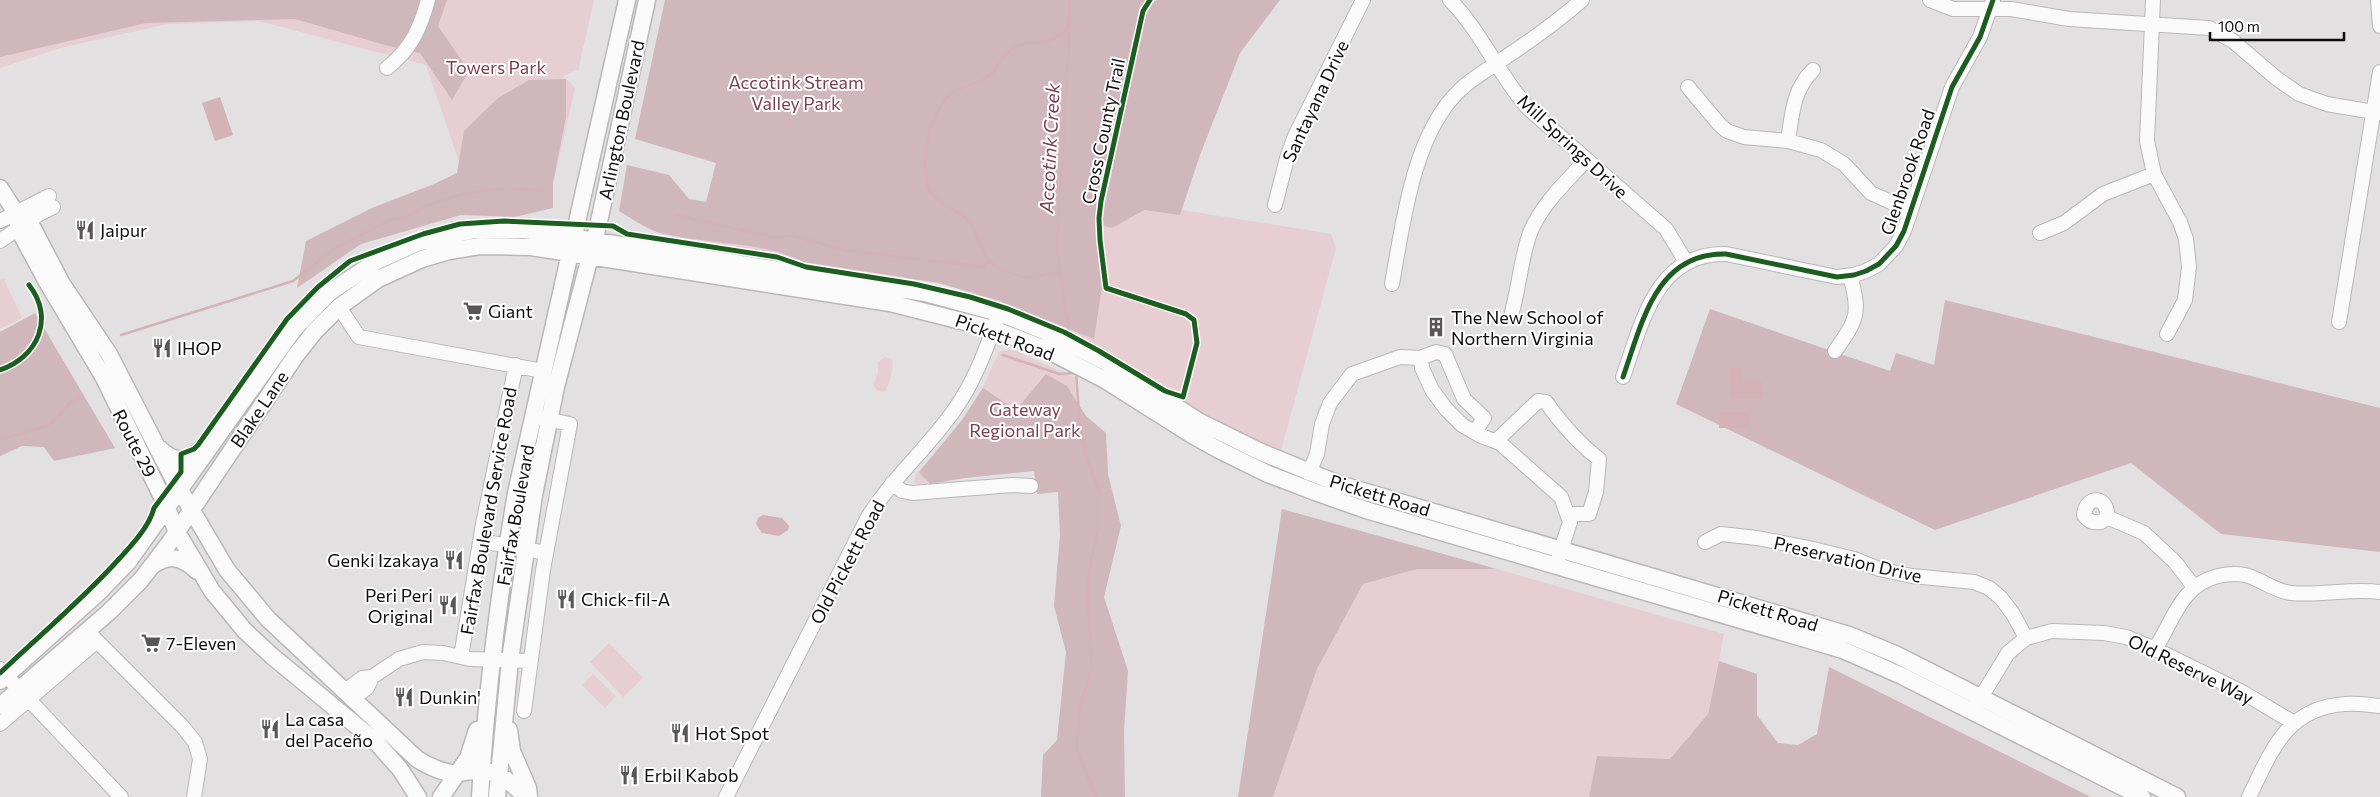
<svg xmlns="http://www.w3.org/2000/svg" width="2380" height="797" font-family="Commissioner,sans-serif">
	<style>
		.green { fill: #e6ced3 }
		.forest { fill: #d0b7bc }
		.water { fill: #d3b2b8 }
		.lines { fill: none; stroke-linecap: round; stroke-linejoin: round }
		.stream { stroke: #d3b2b8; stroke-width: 2.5 }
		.minor-casing { stroke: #b9b7b8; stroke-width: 16 }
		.major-casing { stroke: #b9b7b8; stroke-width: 19 }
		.minor { stroke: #fbfafa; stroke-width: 14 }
		.major { stroke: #fbfafa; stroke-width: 16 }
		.cycleway-casing { stroke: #fff; stroke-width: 8 }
		.cycleway { stroke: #1b5e20; stroke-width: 5 }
		.labels { text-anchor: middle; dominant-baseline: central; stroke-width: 4; stroke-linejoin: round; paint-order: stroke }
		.park-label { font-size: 18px; fill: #7e404f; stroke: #fff }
		.street-label { font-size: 18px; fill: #0e0c0d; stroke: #fff }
		.poi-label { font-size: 18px; fill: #0e0c0d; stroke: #fff; text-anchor: start }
		.water-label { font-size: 19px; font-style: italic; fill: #7d404e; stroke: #fff }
	</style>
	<rect width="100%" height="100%" fill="#e2e0e1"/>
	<path class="green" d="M 0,0 L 594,0 L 578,71 L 575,70 L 562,77 L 569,81 L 575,88 L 549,202 L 477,214 L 426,65 L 259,21 L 167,24 L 60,48 L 0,68 Z
		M 727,156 L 942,171 L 1331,234 L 1336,248 L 1280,454 L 1210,425 L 1118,359 L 958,276 L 705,249 Z
		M 4,279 L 22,318 L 0,329 L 0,280 Z
		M 1014,350 L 1075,378 L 1078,428 L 1088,466 L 998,474 L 917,484 L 915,481 L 915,475 C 941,452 963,420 981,390 C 989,377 992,364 1000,351 Z
		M 885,357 L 892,359 C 894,368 890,385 884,392 L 878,391 L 873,385 L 878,373 L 878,362 Z
		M 1417,569 L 1497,569 L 1724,634 L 1708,714 L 1670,759 L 1597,756 L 1589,797 L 1273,797 L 1317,669 L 1363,584 Z
		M 609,643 L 643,678 L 623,697 L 590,662 Z
		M 593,674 L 616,696 L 605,708 L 582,685 Z"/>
	<path class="forest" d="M 0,0 L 447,0 L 438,26 L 469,71 L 452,100 L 420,53 L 385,45 L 295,19 L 146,23 L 0,57 Z
		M 665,0 L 1147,0 L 1140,10 L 1100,187 L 1096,219 L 1102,287 L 1094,339 L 999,301 L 939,283 L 803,262 C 760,240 709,245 664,234 C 649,231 633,219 619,211 L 627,165 L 669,175 L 689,199 L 706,202 L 716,163 L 635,139 Z
		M 1157,0 L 1280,0 L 1240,53 L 1200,155 L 1180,215 L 1144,210 L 1112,228 L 1102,225 L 1102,218 L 1144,18 L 1152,3 Z
		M 566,79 L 566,117 L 553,183 L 553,208 L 515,217 L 461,215 L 361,244 L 297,288 L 306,241 L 372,208 L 434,184 L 457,173 L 464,131 L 498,98 L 529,80 Z
		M 1945,300 L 2380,408 L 2380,552 L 2221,534 L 2131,463 L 1935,530 L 1676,404 L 1710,309 L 1890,371 L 1896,353 L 1934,365 Z
		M 35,313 L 115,448 L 54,461 L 44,447 L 22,446 L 0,456 L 0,332 Z
		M 1046,374 L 1067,386 L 1086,416 L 1106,433 L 1108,474 L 1121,526 L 1104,597 L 1128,671 L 1124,730 L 1125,797 L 1041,797 L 1043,755 L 1057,740 L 1066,652 L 1054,606 L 1060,535 L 1058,492 L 1037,494 L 1034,471 L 965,478 L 930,484 L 919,472 L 962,420 L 983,388 L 1016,410 Z
		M 1282,509 L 1497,569 L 1417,569 L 1363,584 L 1317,669 L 1273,797 L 1238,797 Z
		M 1719,661 L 1757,674 L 1757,715 L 1778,743 L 1798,745 L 1817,734 L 1829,667 L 2091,797 L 1589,797 L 1597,756 L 1670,759 L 1708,714 Z"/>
	<path class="water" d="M 220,97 L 233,135 L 215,141 L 202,103 Z
		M 1729,368 L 1743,368 L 1743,382 L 1762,381 L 1763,398 L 1731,399 Z
		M 1719,412 L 1749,412 L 1749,428 L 1719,428 Z
		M 763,515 L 782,518 L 789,526 L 788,530 L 779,536 L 762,533 L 756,524 L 758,518 Z"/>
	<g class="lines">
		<path class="stream" d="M 677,215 L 772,237 L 794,236 L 843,250 L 984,267 L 988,262
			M 1060,274 L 1057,249 L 1070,23
			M 121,335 L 293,281 L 332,250 L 390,220 L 407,217 L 427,205 L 467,193 L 510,188 L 543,191
			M 1070,337 L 1060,274 C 1041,270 1038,282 1016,275 C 970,262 987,233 960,214 C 952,208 938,203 932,194 C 916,170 929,110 952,93 C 963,85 977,85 989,76 C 999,68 1002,54 1013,48 C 1028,39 1047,46 1061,35 C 1072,26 1070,13 1070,0
			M 1003,355 L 1059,374 L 1076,373
			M 1076,372 L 1080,428 L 1087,458 L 1099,491 L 1099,526 L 1091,559 L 1087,591 L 1092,667 L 1080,707 L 1076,748 L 1096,797
			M 0,440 L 49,425 L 71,402 L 81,397"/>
		<defs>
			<path id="minor" d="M 1450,0 C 1481,31 1499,76 1529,109 L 1666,229 L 1686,262
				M 1930,0 L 1953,9 L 2011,9 L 2069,19 L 2209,28 L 2233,41 L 2276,78 L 2299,94 L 2327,104 L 2380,113
				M 2153,0 L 2147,141 L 2154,174 L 2180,222 L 2186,239 L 2189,267 L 2185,300 L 2167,334
				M 2378,0 L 2380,26
				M 387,68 C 411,49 420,29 428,0
				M 1688,87 L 1719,124 L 1727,131 L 1744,137 L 1788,141 L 1821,150 L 1844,164 L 1871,193 L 1910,211
				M 1788,141 C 1792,114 1793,90 1813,70
				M 1275,205 L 1287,158 L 1295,136 L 1363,0
				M 0,221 L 49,196
				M 2040,233 L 2064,223 L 2103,194 L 2154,174
				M 0,241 L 39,214 L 53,207
				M 1392,284 C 1403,223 1413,134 1460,90 C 1473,77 1491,68 1506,57 C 1533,39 1558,21 1582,0
				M 339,307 L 359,337 L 543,371
				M 1512,312 C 1519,287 1521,258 1530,233 C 1541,205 1566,182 1586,160
				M 2339,322 L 2380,72
				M 1835,351 C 1857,320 1861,313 1850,276
				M 1420,358 L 1436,352 L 1445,354 L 1464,399 L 1484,418 L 1475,432
				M 1623,377 C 1642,323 1656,252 1726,254 L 1837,277 L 1854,275 L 1866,271 L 1879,264 L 1896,246 L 1904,231 L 1952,87 L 1980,37 L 1993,0
				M 1496,441 L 1538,401 L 1546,402 C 1561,423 1578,443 1599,459 L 1596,492 L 1589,514 L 1567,514
				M 1309,473 L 1317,454 L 1322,424 L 1330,403 L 1352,374 L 1400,357 L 1421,358 L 1422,368 L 1432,390 L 1446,409 L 1462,425 L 1481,436 L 1500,443 L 1561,497 L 1570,522 L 1558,559
				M 892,483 L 902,491 L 912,493 L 1013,485 L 1031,486
				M 2107,517 L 2101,522 C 2093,523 2089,522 2084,515 C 2086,494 2109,496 2107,517 L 2144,533 L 2175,562 L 2194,587
				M 481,541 L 546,553
				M 1705,542 L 1721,534 L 1757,538 L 1809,548 L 1854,559 L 1879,569 L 1912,576 L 1974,582 L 1989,588 L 2001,598 L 2013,614 L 2026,638
				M 87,631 L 182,726 L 195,742 L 200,759 L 194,797
				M 2155,649 C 2173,621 2181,585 2218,576 C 2227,574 2236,573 2245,575 C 2261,579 2274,591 2291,593 C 2321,596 2351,588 2380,592
				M 461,657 L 483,524 L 516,365
				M 0,669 L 121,797
				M 345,691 L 362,678 L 372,677 L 399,659 L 423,652 L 443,653 L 470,659 L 530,661
				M 353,698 L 367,688 L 372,677
				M 1975,707 L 2008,653 L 2026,638 L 2052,631 L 2104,633 L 2126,637 L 2155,649 L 2244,693 L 2294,723
				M 524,711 L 543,570 L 570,424 L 541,418
				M 0,724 L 97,641
				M 726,797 L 868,517 C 893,477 929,447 955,409 C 974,382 986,350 997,319
				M 2249,797 C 2272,750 2286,708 2345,704 C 2356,703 2369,705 2380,706"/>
			<path id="major" d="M 0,188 L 16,213 L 19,230 L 47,282 L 104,378 L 162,497 L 177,532 L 212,591 L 245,631 L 272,656 L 375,741 L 400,769 L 418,797
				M 16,213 L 29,221 L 62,284 L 109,354 L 174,480 L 227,570 L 268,619 L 417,759 C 428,766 445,774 458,773 C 469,772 478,769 490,772 C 505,776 515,786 525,797
				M 159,448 C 176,465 189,462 205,445
				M 153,565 C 170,554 182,557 197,571
				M 0,681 L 98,593 L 128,562 L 294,329 L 330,292 L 377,261 L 417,243 L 474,230 L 526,230 L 925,293 L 999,313 L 1042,330 L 1104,361 L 1200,422 L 1261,452 L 1339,484 L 1849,635 L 1895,654 L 2177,797
				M 0,706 L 109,612 L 141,580 L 170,542 L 296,355 L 315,331 L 339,307 L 378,279 L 422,259 L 449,251 L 480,246 L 531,247 L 890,303 L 993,329 L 1045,349 L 1105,380 L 1192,435 L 1219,450 L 1268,474 L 1315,492 L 1366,510 L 1843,650 L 1902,676 L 2142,797
				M 509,730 L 512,751 L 528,788 L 529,797
				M 441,797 L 468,758 L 477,730
				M 480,797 C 486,695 499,593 516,493 L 627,0
				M 497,797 L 510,660 L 534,495 L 556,387 L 598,226 L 647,0"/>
		</defs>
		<use href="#minor" class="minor-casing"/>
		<use href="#major" class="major-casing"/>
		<use href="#minor" class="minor"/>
		<use href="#major" class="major"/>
		<defs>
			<path id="cycleway" d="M 0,370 C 38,357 55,318 29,285
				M 1623,377 C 1642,323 1656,252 1726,254 L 1837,277 L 1854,275 L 1866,271 L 1879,264 L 1896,246 L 1904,231 L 1952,87 L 1980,37 L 1993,0
				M 0,673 C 40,635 82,600 119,559 C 132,545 149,527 154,508 L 181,472 L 181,454 L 194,449 L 198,445 L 287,319 L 318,287 L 350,261 L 423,234 L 460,224 L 504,221 L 613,226 L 627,234 L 777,257 L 806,267 L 914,284 L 970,297 L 1008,309 L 1064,332 L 1099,351 L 1165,391 L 1183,397 L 1197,343 L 1194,320 L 1186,314 L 1106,288 L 1100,240 L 1099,218 L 1101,201 L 1143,11 L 1150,0"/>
		</defs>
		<use href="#cycleway" class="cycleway-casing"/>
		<use href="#cycleway" class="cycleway"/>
	</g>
	<defs>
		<symbol id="restaurant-bare" viewBox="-9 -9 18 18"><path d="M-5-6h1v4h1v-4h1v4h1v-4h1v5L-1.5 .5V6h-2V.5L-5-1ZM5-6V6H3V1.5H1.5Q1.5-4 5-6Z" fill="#585657" stroke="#fff" stroke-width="2.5" paint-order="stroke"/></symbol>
		<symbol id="supermarket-bare" viewBox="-9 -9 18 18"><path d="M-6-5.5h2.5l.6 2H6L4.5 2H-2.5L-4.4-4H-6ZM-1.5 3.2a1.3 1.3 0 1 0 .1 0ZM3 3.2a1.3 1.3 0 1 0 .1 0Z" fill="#585657" stroke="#fff" stroke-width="2.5" paint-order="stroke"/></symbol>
		<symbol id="building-bare" viewBox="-9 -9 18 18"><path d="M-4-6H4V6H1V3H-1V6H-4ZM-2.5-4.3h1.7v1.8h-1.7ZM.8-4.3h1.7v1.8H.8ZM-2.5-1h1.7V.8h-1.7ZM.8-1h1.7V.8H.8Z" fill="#585657" stroke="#fff" stroke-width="2.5" paint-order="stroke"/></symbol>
	</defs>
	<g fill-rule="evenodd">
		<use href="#restaurant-bare" x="71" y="216" width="28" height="28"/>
		<use href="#supermarket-bare" x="459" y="297" width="28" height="28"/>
		<use href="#building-bare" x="1422" y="313" width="28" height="28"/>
		<use href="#restaurant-bare" x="148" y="334" width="28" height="28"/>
		<use href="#restaurant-bare" x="440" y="546" width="28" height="28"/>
		<use href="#restaurant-bare" x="552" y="585" width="28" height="28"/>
		<use href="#restaurant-bare" x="434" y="591" width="28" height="28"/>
		<use href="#supermarket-bare" x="137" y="629" width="28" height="28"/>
		<use href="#restaurant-bare" x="390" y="683" width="28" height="28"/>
		<use href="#restaurant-bare" x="256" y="715" width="28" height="28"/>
		<use href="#restaurant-bare" x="666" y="719" width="28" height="28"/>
		<use href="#restaurant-bare" x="615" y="761" width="28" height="28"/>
	</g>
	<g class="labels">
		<g class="park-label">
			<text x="496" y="67">Towers Park</text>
			<text x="796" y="82">Accotink Stream<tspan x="796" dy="21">Valley Park</tspan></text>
			<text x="1025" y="409">Gateway<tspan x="1025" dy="21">Regional Park</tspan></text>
		</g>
		<g class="street-label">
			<text transform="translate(1315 101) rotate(-65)">Santayana Drive</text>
			<text transform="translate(621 120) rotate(-78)">Arlington Boulevard</text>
			<text transform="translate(1103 131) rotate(-78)">Cross County Trail</text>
			<text transform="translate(1573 146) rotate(43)">Mill Springs Drive</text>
			<text transform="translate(1907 172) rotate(-71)">Glenbrook Road</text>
			<text transform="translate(1005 337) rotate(20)">Pickett Road</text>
			<text transform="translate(259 409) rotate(-56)">Blake Lane</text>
			<text transform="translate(135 443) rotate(63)">Route 29</text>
			<text transform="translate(1380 495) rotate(17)">Pickett Road</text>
			<text transform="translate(488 511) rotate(-80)">Fairfax Boulevard Service Road</text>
			<text transform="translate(515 515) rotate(-80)">Fairfax Boulevard</text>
			<text transform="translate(1848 559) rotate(13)">Preservation Drive</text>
			<text transform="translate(847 562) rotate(-62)">Old Pickett Road</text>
			<text transform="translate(1768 610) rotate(17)">Pickett Road</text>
			<text transform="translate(2191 669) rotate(26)">Old Reserve Way</text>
		</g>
		<g class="poi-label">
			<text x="100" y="230">Jaipur</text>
			<text x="488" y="311">Giant</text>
			<text x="1451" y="317">The New School of<tspan x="1451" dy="21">Northern Virginia</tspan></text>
			<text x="177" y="348">IHOP</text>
			<text x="439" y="560" text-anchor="end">Genki Izakaya</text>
			<text x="433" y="595" text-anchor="end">Peri Peri<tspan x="433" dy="21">Original</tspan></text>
			<text x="581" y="599">Chick-fil-A</text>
			<text x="166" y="643">7-Eleven</text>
			<text x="419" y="697">Dunkin'</text>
			<text x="285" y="719">La casa<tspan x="285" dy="21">del Paceño</tspan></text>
			<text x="695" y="733">Hot Spot</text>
			<text x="644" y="775">Erbil Kabob</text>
		</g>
		<g class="water-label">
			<text transform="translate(1049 148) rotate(-87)">Accotink Creek</text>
		</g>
	</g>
	<path d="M2210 32v8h134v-8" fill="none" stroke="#0e0c0d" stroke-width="2.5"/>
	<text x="2218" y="32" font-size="15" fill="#0e0c0d" stroke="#ffffff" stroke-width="4" paint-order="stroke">100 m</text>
</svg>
